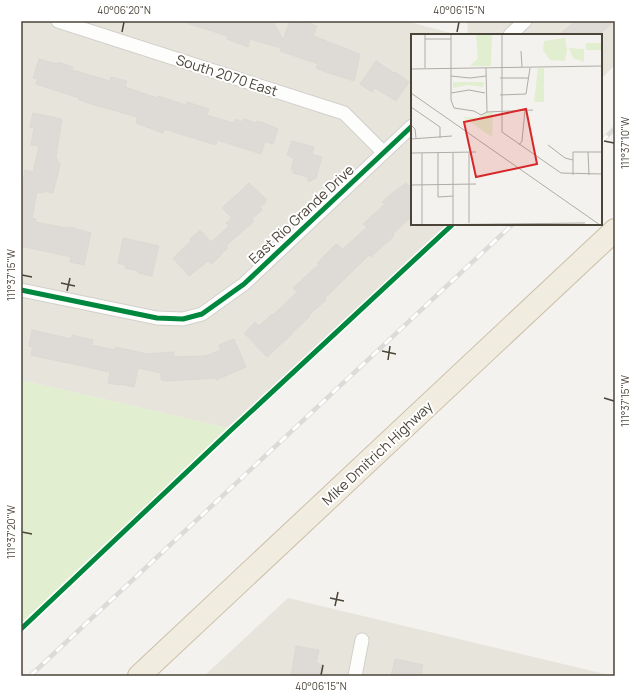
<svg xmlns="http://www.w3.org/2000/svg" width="636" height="697" font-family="Manrope,sans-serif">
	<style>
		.residential { fill: #e7e4dc }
		.green { fill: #e1eecf }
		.building { fill: #dedbd6; stroke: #dcd9d4 }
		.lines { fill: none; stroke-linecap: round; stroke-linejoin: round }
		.minor-casing { stroke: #d2d0cb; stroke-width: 15 }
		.trunk-casing { stroke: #ccbfa9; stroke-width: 24 }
		.minor { stroke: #fdfdfc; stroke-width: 13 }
		.trunk { stroke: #f0ece0; stroke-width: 22 }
		.rail-casing { stroke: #dbdbda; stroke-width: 4.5 }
		.rail { stroke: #fff; stroke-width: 3; stroke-dasharray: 9; stroke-linecap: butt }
		.cycleway-casing { stroke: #fff; stroke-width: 8 }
		.cycleway { stroke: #00873e; stroke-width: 5 }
		.ticks { fill: none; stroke: #4b4439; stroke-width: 1.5 }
		.labels { text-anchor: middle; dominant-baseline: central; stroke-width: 4; stroke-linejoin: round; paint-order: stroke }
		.street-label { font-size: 14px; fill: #4b4439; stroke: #fff }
		.inset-road { fill: none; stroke: #b0aca6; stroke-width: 1 }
		.view { fill: #d62828; fill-opacity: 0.15; stroke: #d62828; stroke-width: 2 }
		.inset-edge { fill: none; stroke: #4b4439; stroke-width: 2 }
		.neatline { fill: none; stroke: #4b4439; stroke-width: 1.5 }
		.ticks-label { font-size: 10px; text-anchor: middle; fill: #4b4439 }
	</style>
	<rect width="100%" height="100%" fill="#f4f2ee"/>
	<path class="residential" d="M 21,21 L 406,21 L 458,35 L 412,35 L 412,224 L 453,224 L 232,429 L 21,380 Z
		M 467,21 L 615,21 L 615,65 L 601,79 L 601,35 L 468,35 Z
		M 288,598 L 613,676 L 204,676 Z"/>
	<path class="green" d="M 21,380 L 232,429 L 21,629 Z"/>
	<path class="building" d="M 188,21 L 273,21 L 283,40 L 290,21 L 302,21 L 317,26 L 313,36 L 360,54 L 354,81 L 323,71 L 316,68 L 318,64 L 280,51 L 281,48 L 250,39 L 248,47 L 227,39 L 227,36 L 187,23 Z
		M 575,21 L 614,21 L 599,35 L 559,35 Z
		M 39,59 L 58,64 L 58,62 L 73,67 L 72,70 L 110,81 L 111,77 L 127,81 L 125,87 L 157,98 L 158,96 L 186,105 L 187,102 L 209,109 L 207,115 L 233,123 L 236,119 L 243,122 L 244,119 L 256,123 L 257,121 L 270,125 L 270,126 L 278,129 L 273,144 L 265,142 L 261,154 L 217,140 L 216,145 L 164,129 L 163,133 L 136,123 L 137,117 L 84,102 L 85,101 L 79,100 L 79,98 L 36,84 L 38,79 L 33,78 Z
		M 376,61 L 394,73 L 395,72 L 409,82 L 396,101 L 375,88 L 372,92 L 360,84 Z
		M 33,113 L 62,119 L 56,157 L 60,165 L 53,193 L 44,191 L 43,193 L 37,192 L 32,218 L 36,219 L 35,222 L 66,228 L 70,227 L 91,233 L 84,265 L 70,262 L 71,257 L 21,246 L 21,191 L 25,170 L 33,172 L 39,146 L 31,145 L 34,128 L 30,127 Z
		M 292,141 L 314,147 L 312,154 L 322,157 L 316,178 L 309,182 L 307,177 L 293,173 L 294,171 L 291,170 L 294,158 L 287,155 Z
		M 249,183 L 266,199 L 265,201 L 266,202 L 260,207 L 262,210 L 252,219 L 254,221 L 226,246 L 228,248 L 222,253 L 222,254 L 212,264 L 208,261 L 189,276 L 173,258 L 191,241 L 190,239 L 200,230 L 211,242 L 229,226 L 226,223 L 232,218 L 222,208 Z
		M 406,183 L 412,189 L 412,216 L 393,234 L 394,236 L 371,257 L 369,255 L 325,298 L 326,300 L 309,315 L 310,316 L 291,334 L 292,334 L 267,357 L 244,333 L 255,322 L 259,326 L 272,314 L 273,315 L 297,292 L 293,288 L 319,264 L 317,263 L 336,244 L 343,249 L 367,227 L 363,224 L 385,204 L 382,202 L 393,192 L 394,192 Z
		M 123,238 L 159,246 L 152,276 L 138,273 L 138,271 L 125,268 L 126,265 L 118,263 Z
		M 32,330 L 71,339 L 72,335 L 93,340 L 92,345 L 115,350 L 115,347 L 147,354 L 174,352 L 174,357 L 206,356 L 221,350 L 219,345 L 234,339 L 246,367 L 216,380 L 216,378 L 167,381 L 161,380 L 161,373 L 138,368 L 134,387 L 119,384 L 119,385 L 108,383 L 110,372 L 31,355 L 33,347 L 29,346 Z
		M 296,646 L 319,650 L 316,663 L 324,665 L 322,676 L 291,676 Z
		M 395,659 L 423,665 L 421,676 L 391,676 Z"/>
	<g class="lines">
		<defs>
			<path id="minor" d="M 58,21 L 344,113 L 383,152
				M 510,35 L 525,21
				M 21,290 L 157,318 L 183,319 L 202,314 L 244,284 L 412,126
				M 355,676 L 362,640"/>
			<path id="trunk" d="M 139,676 L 615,230"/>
		</defs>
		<use href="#minor" class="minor-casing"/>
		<use href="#trunk" class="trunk-casing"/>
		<use href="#minor" class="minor"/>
		<use href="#trunk" class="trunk"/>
		<defs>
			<path id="rail" d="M 601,142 L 615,128
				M 30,676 L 513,224"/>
		</defs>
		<use href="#rail" class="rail-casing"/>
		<use href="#rail" class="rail"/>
		<defs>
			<path id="cycleway" d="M 21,290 L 157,318 L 183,319 L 202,314 L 244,284 L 412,126
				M 21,629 L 230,431 L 453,224"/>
		</defs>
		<use href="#cycleway" class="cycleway-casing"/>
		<use href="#cycleway" class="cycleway"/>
	</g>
	<path class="ticks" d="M 122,32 L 124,22M 457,32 L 459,22M 604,141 L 614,143M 22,275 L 32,277M 61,283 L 75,286M 67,291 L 70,278M 382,351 L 396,354M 388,360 L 390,346M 604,398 L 614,401M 22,532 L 32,534M 330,598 L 344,601M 335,606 L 338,592M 321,675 L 323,665"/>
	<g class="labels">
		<g class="street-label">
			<text transform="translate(227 75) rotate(18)">South 2070 East</text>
			<text transform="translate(301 214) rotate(-43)">East Rio Grande Drive</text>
			<text transform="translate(377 453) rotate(-43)">Mike Dmitrich Highway</text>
		</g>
	</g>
	<g transform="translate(411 34)">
		<rect width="191" height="191" fill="#f4f2ee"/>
		<path d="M 65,0 L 81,0 L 80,32 L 59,32 L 67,24 ZM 154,4 L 156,17 L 154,27 L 139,26 L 132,16 L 133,7 ZM 175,9 L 191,9 L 191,16 L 175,16 ZM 158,14 L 173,15 L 173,28 L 162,24 ZM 127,34 L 133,34 L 133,68 L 123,68 ZM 42,48 L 73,48 L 72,53 L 57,51 L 42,54 ZM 82,77 L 81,103 L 52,83 L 67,84 L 76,78 Z" fill="#e1eecf"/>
		<path class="inset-road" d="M 40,0 L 40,66 L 43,74 L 63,77 L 70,81 L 76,78 L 122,76M 91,0 L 91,98 L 150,139 L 191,140M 14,5 L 40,5M 110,17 L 111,33M 14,34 L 14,0M 75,34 L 76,78M 0,35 L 191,32M 40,42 L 59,44 L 75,42M 89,44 L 117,44M 0,59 L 189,191M 40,59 L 58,56 L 74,59M 89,61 L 115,60 L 119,34M 0,73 L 29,93 L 29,104M 0,91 L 4,95 L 5,104M 0,105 L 41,102M 108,111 L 111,107 L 114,76M 137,111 L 154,124 L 162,126M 177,118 L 178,141M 0,119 L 65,118M 11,119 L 11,191M 27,119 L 27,163 L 42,162M 58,119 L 58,189M 162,141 L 162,118 L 191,118M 0,151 L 65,150M 42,190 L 42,119M 6,191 L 174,189"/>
		<path class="view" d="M 115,75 L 126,130 L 65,143 L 53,88 Z"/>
		<rect width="191" height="191" class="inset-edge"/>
	</g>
	<rect width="636" height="697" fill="none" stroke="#ffffff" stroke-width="44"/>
	<rect x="22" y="22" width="592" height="653" class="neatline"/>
	<g class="ticks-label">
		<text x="124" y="14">40°06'20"N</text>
		<text x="459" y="14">40°06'15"N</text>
		<text transform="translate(625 143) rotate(-90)" y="4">111°37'10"W</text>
		<text transform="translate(11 275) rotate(-90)" y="4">111°37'15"W</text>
		<text transform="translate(625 401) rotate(-90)" y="4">111°37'15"W</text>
		<text transform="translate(11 532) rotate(-90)" y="4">111°37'20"W</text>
		<text x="321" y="690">40°06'15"N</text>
	</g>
</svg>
